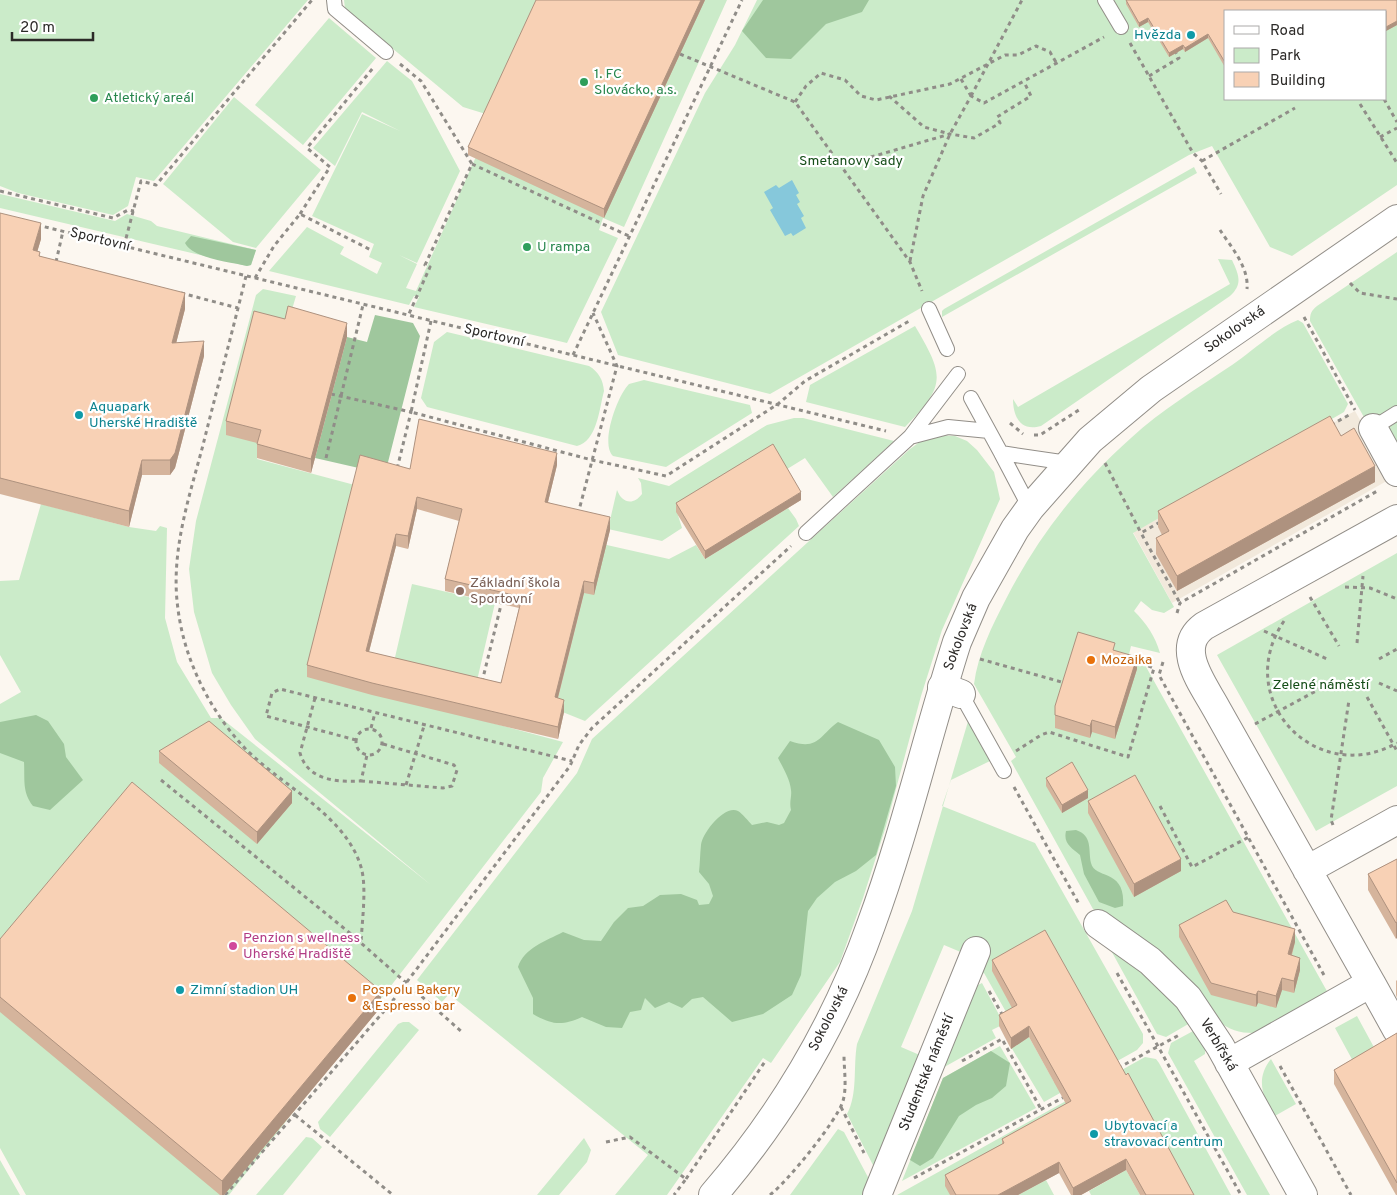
<svg xmlns="http://www.w3.org/2000/svg" width="1397" height="1195" font-family="Overpass,sans-serif">
	<style>
		.built { fill: #f2e9dc }
		.green { fill: #cbebc9; fill-rule: evenodd }
		.forest { fill: #9fc79d }
		.water { fill: #86c8db }
		.lines { fill: none; stroke-linecap: round; stroke-linejoin: round }
		.service-casing { stroke: #928e88; stroke-width: 16 }
		.minor-casing { stroke: #928e88; stroke-width: 30 }
		.secondary-casing { stroke: #928e88; stroke-width: 30 }
		.path { stroke: #908d88; stroke-width: 3; stroke-dasharray: 4 4; stroke-linecap: butt }
		.service { stroke: #fff; stroke-width: 14 }
		.minor { stroke: #fff; stroke-width: 28 }
		.secondary { stroke: #fff; stroke-width: 28 }
		.wall { fill: #d5b49c; fill-rule: evenodd }
		.shaded-wall { fill: #ae927f }
		.building { fill: #f8d1b5; stroke: #ae927f; fill-rule: evenodd }
		.culture-dot { fill: #0f9aa8; stroke: #fff; stroke-width: 2 }
		.leisure-dot { fill: #2e9e5b; stroke: #fff; stroke-width: 2 }
		.education-dot { fill: #8d6e63; stroke: #fff; stroke-width: 2 }
		.food-dot { fill: #e8710a; stroke: #fff; stroke-width: 2 }
		.hotel-dot { fill: #d1479c; stroke: #fff; stroke-width: 2 }
		.labels { text-anchor: middle; dominant-baseline: central; stroke-width: 4.5; stroke-linejoin: round; paint-order: stroke }
		.culture-label { font-size: 14px; fill: #0d838f; stroke: #fff; text-anchor: start }
		.leisure-label { font-size: 14px; fill: #27864d; stroke: #fff; text-anchor: start }
		.park-label { font-size: 14px; fill: #164e19; stroke: #fff }
		.street-label { font-size: 14px; fill: #2c2a28; stroke: #fff }
		.education-label { font-size: 14px; fill: #785e54; stroke: #fff; text-anchor: start }
		.food-label { font-size: 14px; fill: #c56008; stroke: #fff; text-anchor: start }
		.hotel-label { font-size: 14px; fill: #b23c85; stroke: #fff; text-anchor: start }
	</style>
	<rect width="100%" height="100%" fill="#fcf7f0"/>
	<path class="built" d="M 1355,411 L 1392,478 L 1172,603 L 1133,532 Z"/>
	<path class="green" d="M 0,0 L 308,0 L 154,181 L 136,177 L 128,206 L 113,215 L 18,193 L 0,186 Z
		M 344,0 L 543,0 L 489,115 L 463,107 L 345,9 Z
		M 546,0 L 727,0 L 624,227 L 603,218 L 599,230 L 618,238 L 567,343 L 414,307 L 419,297 L 414,296 L 409,305 L 269,271 L 307,227 L 344,247 L 340,254 L 377,274 L 382,263 L 369,257 L 374,244 L 312,216 L 362,114 L 400,131 L 362,112 L 335,166 L 313,148 L 387,61 L 412,81 L 460,171 L 417,263 L 399,255 L 417,264 L 406,288 L 416,291 Z
		M 757,0 L 1397,0 L 1397,185 L 1292,256 L 1270,247 L 1212,146 L 1189,155 L 770,394 L 618,355 L 601,312 L 705,93 L 735,45 ZM 1226,11 L 1386,11 L 1386,99 L 1226,99 Z
		M 329,18 L 376,58 L 303,145 L 255,105 Z
		M 234,97 L 321,170 L 256,248 L 233,242 L 163,184 Z
		M 1194,167 L 1197,173 L 942,317 L 942,311 L 944,309 Z
		M 0,194 L 115,221 L 127,214 L 151,221 L 157,226 L 256,250 L 251,265 L 247,266 L 0,208 Z
		M 1397,252 L 1397,451 L 1365,419 L 1310,321 C 1310,314 1311,311 1317,306 Z
		M 1218,259 L 1232,260 C 1239,275 1243,284 1230,296 L 1041,426 C 1021,432 1013,417 1013,399 L 1018,407 L 1230,284 Z
		M 263,289 L 296,296 L 285,333 L 257,459 L 381,492 L 308,674 L 563,742 L 543,778 L 541,792 L 229,1195 L 26,1195 L 0,1148 L 0,704 L 21,692 L 0,655 L 0,581 L 19,580 L 41,504 L 129,527 L 156,531 L 160,526 L 167,528 L 165,618 L 177,662 L 211,718 L 221,718 L 431,885 L 255,739 L 231,705 L 212,673 L 194,612 L 189,569 L 196,521 L 256,295 Z
		M 1298,320 L 1303,323 L 1348,404 L 1344,412 L 1133,533 L 1174,607 L 1164,613 L 1152,610 L 1141,601 L 1134,611 C 1147,624 1155,636 1160,653 L 1131,646 L 1128,659 L 1145,665 L 1328,993 L 1254,1033 C 1239,1033 1229,1030 1217,1020 L 1113,922 L 1093,909 L 1011,761 L 1016,757 L 974,684 C 978,654 992,626 1006,599 C 1037,538 1079,484 1131,438 C 1161,410 1198,388 1232,365 C 1252,351 1277,328 1298,320 Z
		M 915,326 C 944,375 947,385 905,427 L 806,402 L 810,385 Z
		M 447,332 L 589,366 C 599,372 603,380 604,391 C 599,410 597,441 577,446 L 427,407 L 421,398 L 434,342 Z
		M 644,380 L 750,405 L 752,413 L 666,467 L 613,456 C 600,444 617,396 629,384 Z
		M 794,418 L 803,418 L 894,441 L 833,497 L 805,458 L 784,471 L 677,512 L 682,528 L 662,541 L 608,529 L 617,490 C 622,503 633,506 642,494 L 641,483 L 638,478 L 669,486 L 767,425 Z
		M 939,435 L 955,436 L 967,441 L 977,450 L 994,472 L 1000,499 L 942,630 L 921,696 L 886,826 L 863,898 L 840,962 L 771,1063 L 763,1058 L 667,1195 L 615,1195 L 648,1155 L 449,994 L 442,1002 L 417,980 L 577,773 L 592,739 L 910,449 L 921,441 Z
		M 788,508 L 796,519 L 799,526 L 585,721 L 555,709 L 584,593 L 589,541 L 669,559 L 696,545 L 705,559 Z
		M 1397,553 L 1397,786 L 1316,831 L 1217,655 Z
		M 412,584 L 495,603 L 476,685 L 393,666 Z
		M 969,718 L 991,756 L 990,761 L 951,780 L 942,806 L 1035,843 L 1143,1034 L 1143,1043 L 1137,1050 L 1044,1102 L 1011,1047 L 1029,1037 L 1054,1082 L 1045,940 L 992,970 L 1017,1015 L 1010,1019 L 984,973 L 975,977 L 963,953 L 944,945 L 901,1047 L 922,1056 L 875,1169 L 847,1114 C 858,1094 853,1067 857,1044 L 912,911 Z
		M 1108,945 L 1174,1000 L 1190,1023 L 1166,1037 L 1157,1034 Z
		M 982,983 L 1004,1024 L 992,1030 L 996,1038 L 939,1070 L 972,988 Z
		M 1357,1016 L 1376,1051 L 1354,1063 L 1335,1028 Z
		M 403,1022 L 409,1022 L 419,1030 L 330,1137 L 320,1129 L 318,1122 L 398,1024 Z
		M 1195,1030 L 1205,1047 L 1205,1054 L 1194,1061 L 1270,1195 L 1247,1195 L 1168,1053 L 1171,1043 Z
		M 1000,1046 L 1036,1108 L 902,1181 L 943,1078 Z
		M 1145,1057 L 1156,1059 L 1159,1063 L 1231,1195 L 1190,1195 L 1128,1084 L 950,1195 L 897,1195 Z
		M 1271,1059 L 1296,1104 L 1273,1117 C 1263,1096 1255,1079 1271,1059 Z
		M 838,1129 L 844,1132 L 870,1181 L 866,1195 L 790,1195 Z
		M 306,1137 L 312,1138 L 322,1147 L 283,1195 L 256,1195 Z
		M 584,1138 L 591,1150 L 587,1162 L 559,1195 L 537,1195 Z
		M 0,1160 L 20,1195 L 0,1195 Z
		M 1126,1170 L 1140,1195 L 1091,1195 L 1089,1191 Z
		M 1046,1180 L 1054,1195 L 1018,1195 Z"/>
	<path class="forest" d="M 763,0 L 869,0 L 862,12 L 826,24 L 791,59 L 766,58 L 742,31 Z
		M 191,236 L 256,250 L 251,265 L 247,266 C 230,262 192,258 185,243 Z
		M 375,315 L 413,323 L 420,336 L 385,474 L 315,458 L 347,337 L 367,342 Z
		M 36,715 L 48,721 L 64,744 L 66,757 L 83,780 L 50,810 L 33,806 C 22,792 25,780 24,762 L 0,753 L 0,722 Z
		M 838,722 L 879,740 L 895,767 L 896,786 L 876,855 L 856,871 L 835,882 L 817,898 L 808,911 L 801,975 L 792,995 L 763,1014 L 732,1022 L 703,997 L 692,999 L 682,1008 L 669,1002 L 655,1008 L 645,998 L 641,1010 L 630,1012 L 622,1028 L 606,1027 L 582,1017 C 562,1026 552,1025 533,1014 L 533,998 L 518,967 C 524,948 546,941 563,932 L 584,940 L 601,941 L 614,922 L 628,908 L 643,906 L 660,895 L 681,894 L 697,900 L 699,905 L 709,904 L 713,896 L 709,884 L 699,872 C 700,863 700,854 701,845 C 702,833 725,804 738,811 C 743,814 748,821 752,825 L 767,822 L 779,825 L 784,823 L 791,810 C 789,802 792,797 791,790 C 790,779 783,768 778,758 L 790,741 C 818,751 819,736 838,722 Z
		M 1076,830 C 1093,836 1088,849 1091,863 C 1095,880 1126,868 1123,906 L 1115,908 L 1099,902 L 1084,874 L 1080,855 C 1072,848 1063,844 1066,831 Z
		M 991,1051 L 1010,1063 L 1006,1086 L 992,1098 L 976,1105 L 959,1116 L 933,1158 L 920,1166 L 910,1160 L 943,1078 Z"/>
	<path class="water" d="M 792,180 L 799,193 L 796,195 L 800,202 L 797,204 L 804,216 L 801,218 L 806,228 L 793,236 L 791,233 L 785,236 L 770,210 L 773,208 L 764,192 L 776,185 L 779,188 Z"/>
	<g class="lines">
		<defs>
			<path id="service" d="M 334,0 L 335,9 L 386,52
				M 1105,0 L 1121,27
				M 929,309 L 947,349
				M 971,398 L 1001,453
				M 1373,428 L 1397,413
				M 910,437 L 948,427 L 989,431
				M 1030,508 L 1001,453 L 1068,463
				M 806,533 L 910,437 L 958,374
				M 961,694 L 1004,771"/>
			<path id="minor" d="M 1373,428 L 1397,472
				M 942,687 L 961,694
				M 1307,870 L 1397,820
				M 1098,924 L 1150,961 L 1188,998 L 1220,1046 L 1303,1195
				M 1371,983 L 1216,708 C 1203,684 1174,648 1204,626 L 1397,519
				M 1229,1063 L 1371,983 L 1397,1030
				M 877,1195 L 976,951"/>
			<path id="secondary" d="M 713,1195 C 781,1116 836,1024 871,925 C 905,833 927,736 957,642 L 976,598 L 1015,529 L 1030,508 L 1090,440 L 1151,389 L 1397,219"/>
		</defs>
		<use href="#service" class="service-casing"/>
		<use href="#minor" class="minor-casing"/>
		<use href="#secondary" class="secondary-casing"/>
		<path class="path" d="M 1130,43 L 1193,153 L 1202,161 L 1221,194
			M 680,54 L 795,102 L 910,262 L 922,291
			M 400,64 L 421,81 L 472,164 L 425,265 L 430,267 L 408,316
			M 1149,76 L 1179,58 L 1175,51
			M 961,79 L 971,96
			M 889,96 L 924,127 L 950,134
			M 971,96 L 1022,0
			M 1384,99 L 1397,122
			M 795,102 L 806,86 L 821,73 L 845,80 L 861,96 L 876,100 L 950,84 L 1005,55 L 1018,55 L 1036,46 L 1050,52 L 1057,64
			M 1360,104 L 1397,163
			M 1380,137 L 1397,128
			M 1202,161 L 1295,108
			M 472,164 L 629,236
			M 840,166 L 950,134 L 974,138 L 1000,123 L 997,117 L 1031,96 L 1024,82
			M 0,191 L 113,218 L 128,210 L 134,211
			M 300,214 L 330,167 L 307,148 L 373,68
			M 37,225 L 886,431
			M 1220,230 C 1231,247 1249,267 1247,289
			M 124,246 L 141,181 L 156,185 L 312,0
			M 910,261 L 923,196 L 950,134 L 971,96 L 984,103 L 1104,37
			M 56,262 L 63,231
			M 246,276 C 232,333 217,389 203,445 C 189,498 170,553 178,609 C 184,658 208,707 241,744 C 277,784 345,813 361,867 C 367,887 362,921 361,943 L 462,1032
			M 255,278 L 274,246 L 300,214 L 371,250
			M 1350,283 L 1360,293 L 1397,299
			M 181,293 L 238,308
			M 1304,317 L 1355,410
			M 431,321 L 411,412 L 592,460 L 666,476 L 778,404 L 805,381 L 911,320
			M 573,355 L 742,0
			M 331,394 L 411,412 L 397,469
			M 1010,423 L 1023,434
			M 1331,425 L 1349,415
			M 1034,435 L 1040,435 L 1082,408
			M 326,458 L 363,305
			M 1105,463 L 1141,533
			M 578,514 L 617,366 L 593,313
			M 1160,522 L 1141,533 L 1180,603
			M 1345,587 L 1370,588 L 1397,599
			M 1310,597 L 1339,646
			M 1177,613 L 1180,603 L 1379,490
			M 1284,621 C 1231,699 1316,788 1397,743
			M 1264,631 L 1327,659
			M 1357,643 L 1363,576
			M 980,659 L 1065,683
			M 1379,659 L 1397,649
			M 1163,662 L 1159,675 L 1325,977
			M 482,682 L 502,601
			M 1379,683 L 1397,691
			M 1367,697 L 1397,751
			M 315,698 L 300,753 C 308,781 337,782 361,781 L 367,755
			M 1255,724 L 1327,685
			M 371,728 L 375,713
			M356 742a13 13 0 1 1 26 0a13 13 0 1 1-26 0Z
			M 356,740 L 266,716 L 272,693 L 280,689 L 572,761
			M 1016,751 L 1041,735 L 1049,732 L 1128,757 L 1154,668 L 1135,661
			M 161,780 L 361,942
			M 361,781 L 443,788 L 452,786 L 457,770 L 454,765 L 383,744
			M 406,785 L 424,726
			M 1014,787 L 1079,904
			M 1160,806 L 1192,867 L 1249,837
			M 1333,825 L 1331,820 L 1349,700
			M 1117,973 L 1241,1195
			M 989,991 L 1003,1016
			M 962,1061 L 1002,1039 L 1041,1109
			M 1280,1066 L 1351,1195
			M 1118,1068 L 1181,1034
			M 841,1107 L 864,1153
			M 295,1115 L 393,1195
			M 606,1142 L 630,1137 L 686,1179 L 674,1195
			M 914,1178 L 1066,1096
			M 686,1179 L 766,1060
			M 225,1195 L 391,1003 L 570,766 L 579,745 L 592,728 L 791,546
			M 770,1195 C 787,1182 837,1121 843,1101 C 847,1087 844,1070 844,1055"/>
		<use href="#service" class="service"/>
		<use href="#minor" class="minor"/>
		<use href="#secondary" class="secondary"/>
	</g>
	<path class="wall" d="M 705,0 L 604,218 L 468,155 L 468,147 Z
		M 1126,0 L 1397,0 L 1397,25 L 1386,31 L 1386,11 L 1226,11 L 1226,69 L 1208,38 L 1185,52 L 1183,49 L 1169,57 L 1148,22 L 1139,27 L 1126,4 Z
		M 0,213 L 41,239 L 37,252 L 40,256 L 185,309 L 176,343 L 204,356 L 175,468 L 170,475 L 142,475 L 129,527 L 0,494 Z
		M 347,337 L 311,473 L 257,458 L 257,443 L 226,435 L 226,421 Z
		M 1341,436 L 1375,482 L 1177,591 L 1156,554 L 1156,538 L 1162,535 L 1158,527 L 1158,511 Z
		M 557,465 L 548,502 L 610,530 L 594,595 L 584,593 L 558,698 L 564,712 L 558,739 L 372,695 L 307,677 L 307,665 L 410,469 ZM 417,509 L 459,521 L 445,579 L 445,591 L 519,608 L 501,683 L 369,652 L 396,546 L 408,549 Z
		M 801,500 L 705,559 L 676,512 L 676,503 Z
		M 1115,651 L 1137,669 L 1115,739 L 1092,732 L 1090,738 L 1055,728 L 1055,706 Z
		M 159,751 L 292,803 L 257,844 L 159,763 Z
		M 1046,778 L 1088,798 L 1062,813 L 1046,786 Z
		M 1088,801 L 1181,871 L 1134,897 L 1088,813 Z
		M 1397,859 L 1396,939 L 1368,890 L 1368,874 Z
		M 1233,912 L 1295,942 L 1292,955 L 1300,970 L 1294,993 L 1282,990 L 1276,1008 L 1258,1003 L 1256,1007 L 1211,995 L 1179,937 L 1179,925 Z
		M 0,939 L 381,1007 L 224,1195 L 220,1195 L 0,1012 Z
		M 992,960 L 1126,1075 L 1194,1195 L 1140,1195 L 1126,1170 L 1081,1195 L 1071,1195 L 1059,1173 L 1018,1195 L 950,1195 L 945,1186 L 945,1175 L 1002,1144 L 1002,1139 L 1066,1104 L 1029,1037 L 1011,1049 L 999,1026 L 999,1015 L 1012,1008 L 992,971 Z
		M 1397,980 L 1397,998 L 1396,995 L 1396,981 Z
		M 1397,1033 L 1397,1195 L 1396,1195 L 1334,1084 L 1334,1070 Z"/>
	<path class="shaded-wall" d="M 701,0 L 705,0 L 604,218 L 604,209 Z
		M 1148,18 L 1148,22 L 1139,27 L 1139,23 Z
		M 1397,21 L 1397,25 L 1386,31 L 1386,27 Z
		M 1208,34 L 1208,38 L 1185,52 L 1185,48 Z
		M 1183,45 L 1183,49 L 1169,57 L 1169,53 Z
		M 41,223 L 41,239 L 33,266 L 33,250 Z
		M 185,293 L 185,309 L 172,359 L 172,343 Z
		M 347,323 L 347,337 L 311,473 L 311,459 Z
		M 204,341 L 204,356 L 175,468 L 170,475 L 170,460 Z
		M 557,453 L 557,465 L 545,514 L 545,502 Z
		M 142,460 L 142,475 L 129,527 L 129,511 Z
		M 1375,466 L 1375,482 L 1177,591 L 1177,576 Z
		M 801,492 L 801,500 L 705,559 L 705,551 Z
		M 417,497 L 417,509 L 408,549 L 408,536 Z
		M 610,517 L 610,530 L 594,595 L 594,583 Z
		M 396,534 L 396,546 L 366,663 L 366,651 Z
		M 584,581 L 584,593 L 555,709 L 555,697 Z
		M 1137,657 L 1137,669 L 1115,739 L 1115,727 Z
		M 564,700 L 564,712 L 558,739 L 558,727 Z
		M 1092,720 L 1092,732 L 1090,738 L 1090,726 Z
		M 1088,790 L 1088,798 L 1062,813 L 1062,805 Z
		M 292,791 L 292,803 L 257,844 L 257,832 Z
		M 1181,859 L 1181,871 L 1134,897 L 1134,884 Z
		M 1397,922 L 1397,938 L 1396,939 L 1396,923 Z
		M 1295,929 L 1295,942 L 1288,966 L 1288,954 Z
		M 1300,958 L 1300,970 L 1294,993 L 1294,981 Z
		M 1282,978 L 1282,990 L 1276,1008 L 1276,996 Z
		M 381,991 L 381,1007 L 224,1195 L 222,1195 L 222,1181 Z
		M 1258,991 L 1258,1003 L 1256,1007 L 1256,995 Z
		M 1029,1026 L 1029,1037 L 1011,1049 L 1011,1038 Z
		M 1126,1159 L 1126,1170 L 1081,1195 L 1073,1195 L 1073,1188 Z
		M 1059,1162 L 1059,1173 L 1018,1195 L 998,1195 Z"/>
	<path class="building" d="M 536,0 L 701,0 L 604,209 L 468,147 Z
		M 1126,0 L 1397,0 L 1397,21 L 1386,27 L 1386,11 L 1226,11 L 1226,64 L 1208,34 L 1185,48 L 1183,45 L 1169,53 L 1148,18 L 1139,23 Z
		M 0,213 L 41,223 L 33,250 L 40,252 L 39,256 L 185,293 L 172,343 L 204,341 L 175,453 L 170,460 L 142,460 L 129,511 L 0,478 Z
		M 288,306 L 347,323 L 311,459 L 257,444 L 261,430 L 226,421 L 254,311 L 285,319 Z
		M 1330,416 L 1341,436 L 1354,428 L 1375,466 L 1177,576 L 1156,538 L 1169,531 L 1158,511 Z
		M 419,419 L 557,453 L 545,502 L 610,517 L 594,583 L 584,581 L 555,697 L 564,700 L 558,727 L 372,683 L 307,665 L 360,455 L 410,469 ZM 417,497 L 462,509 L 445,579 L 522,597 L 501,683 L 366,651 L 396,534 L 408,536 Z
		M 773,444 L 801,492 L 705,551 L 676,503 Z
		M 1078,632 L 1115,643 L 1113,650 L 1137,657 L 1115,727 L 1092,720 L 1090,726 L 1055,715 L 1055,706 Z
		M 209,721 L 292,791 L 257,832 L 159,751 Z
		M 1072,762 L 1088,790 L 1062,805 L 1046,778 Z
		M 1135,775 L 1181,859 L 1134,884 L 1088,801 Z
		M 132,782 L 381,991 L 222,1181 L 0,997 L 0,939 Z
		M 1397,859 L 1397,922 L 1396,923 L 1368,874 Z
		M 1226,900 L 1233,912 L 1295,929 L 1288,954 L 1300,958 L 1294,981 L 1282,978 L 1276,996 L 1258,991 L 1256,995 L 1211,983 L 1179,925 Z
		M 1045,930 L 1126,1075 L 1128,1073 L 1194,1195 L 1146,1195 L 1126,1159 L 1073,1188 L 1059,1162 L 998,1195 L 956,1195 L 945,1175 L 1004,1143 L 1002,1139 L 1071,1101 L 1029,1026 L 1011,1038 L 999,1015 L 1017,1005 L 992,960 Z
		M 1397,1033 L 1397,1183 L 1334,1070 Z"/>
	<g class="culture-dot">
		<circle cx="1191" cy="35" r="5"/>
		<circle cx="79" cy="415" r="5"/>
		<circle cx="180" cy="990" r="5"/>
		<circle cx="1094" cy="1134" r="5"/>
	</g>
	<g class="leisure-dot">
		<circle cx="584" cy="82" r="5"/>
		<circle cx="94" cy="98" r="5"/>
		<circle cx="527" cy="247" r="5"/>
	</g>
	<circle class="education-dot" cx="460" cy="591" r="5"/>
	<g class="food-dot">
		<circle cx="1091" cy="660" r="5"/>
		<circle cx="352" cy="998" r="5"/>
	</g>
	<circle class="hotel-dot" cx="233" cy="946" r="5"/>
	<g class="labels">
		<g class="culture-label">
			<text x="1181" y="35" text-anchor="end">Hvězda</text>
			<text x="89" y="407">Aquapark<tspan x="89" dy="16">Uherské Hradiště</tspan></text>
			<text x="190" y="990">Zimní stadion UH</text>
			<text x="1104" y="1126">Ubytovací a<tspan x="1104" dy="16">stravovací centrum</tspan></text>
		</g>
		<g class="leisure-label">
			<text x="594" y="74">1. FC<tspan x="594" dy="16">Slovácko, a.s.</tspan></text>
			<text x="104" y="98">Atletický areál</text>
			<text x="537" y="247">U rampa</text>
		</g>
		<g class="park-label">
			<text x="851" y="161">Smetanovy sady</text>
			<text x="1321" y="685">Zelené náměstí</text>
		</g>
		<g class="street-label">
			<text transform="translate(100 240) rotate(14)">Sportovní</text>
			<text transform="translate(1235 330) rotate(-35)">Sokolovská</text>
			<text transform="translate(494 336) rotate(13)">Sportovní</text>
			<text transform="translate(961 637) rotate(-69)">Sokolovská</text>
			<text transform="translate(829 1019) rotate(-63)">Sokolovská</text>
			<text transform="translate(1218 1045) rotate(59)">Verbířská</text>
			<text transform="translate(927 1073) rotate(-68)">Studentské náměstí</text>
		</g>
		<g class="education-label">
			<text x="470" y="583">Základní škola<tspan x="470" dy="16">Sportovní</tspan></text>
		</g>
		<g class="food-label">
			<text x="1101" y="660">Mozaika</text>
			<text x="362" y="990">Pospolu Bakery<tspan x="362" dy="16">&amp; Espresso bar</tspan></text>
		</g>
		<g class="hotel-label">
			<text x="243" y="938">Penzion s wellness<tspan x="243" dy="16">Uherské Hradiště</tspan></text>
		</g>
	</g>
	<rect x="1224" y="10" width="162" height="90" fill="#ffffff" stroke="#abaaa9"/>
	<rect x="1234" y="26" width="25" height="8" fill="#ffffff" stroke="#abaaa9"/>
	<text x="1270" y="35" font-size="15" fill="#2c2a28">Road</text>
	<rect x="1234" y="48" width="25" height="15" fill="#cbebc9" stroke="#abaaa9"/>
	<text x="1270" y="60" font-size="15" fill="#2c2a28">Park</text>
	<rect x="1234" y="72" width="25" height="15" fill="#f8d1b5" stroke="#abaaa9"/>
	<text x="1270" y="85" font-size="15" fill="#2c2a28">Building</text>
	<path d="M12 32v8h81v-8" fill="none" stroke="#2c2a28" stroke-width="2.5"/>
	<text x="20" y="32" font-size="15" fill="#2c2a28" stroke="#ffffff" stroke-width="4" paint-order="stroke">20 m</text>
</svg>
